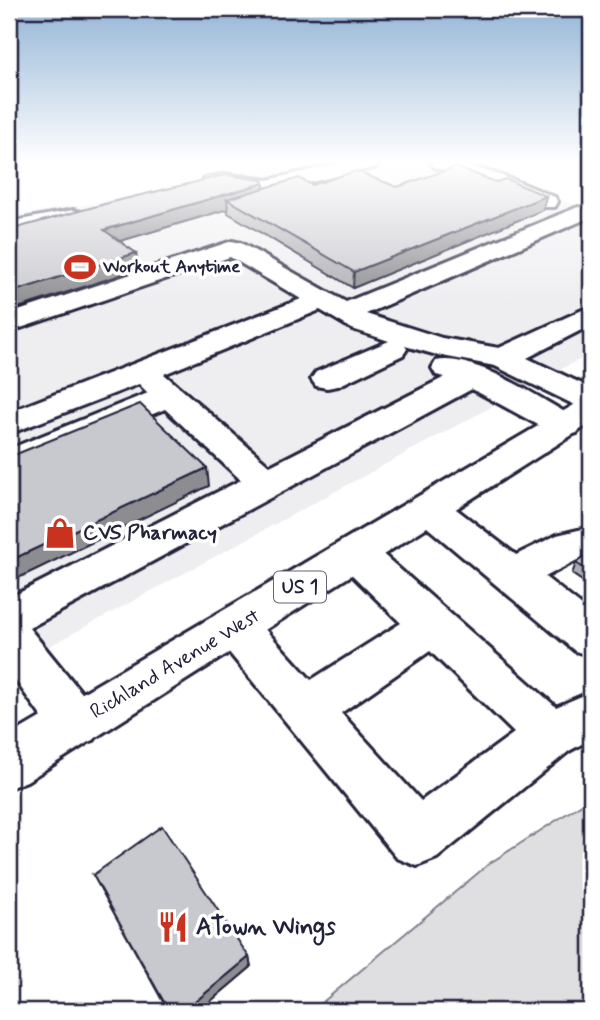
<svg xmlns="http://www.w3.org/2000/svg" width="600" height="1020" font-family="Mynerve,sans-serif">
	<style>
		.built { fill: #eeeef1 }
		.green { fill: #dfdfe2; stroke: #80808e; stroke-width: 2 }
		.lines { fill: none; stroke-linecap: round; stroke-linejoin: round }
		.minor-casing { stroke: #22223b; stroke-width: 6 }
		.major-casing { stroke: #22223b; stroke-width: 6 }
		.minor { fill: #fff; fill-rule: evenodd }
		.major { fill: #fff; fill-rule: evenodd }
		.wall { fill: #acacb2; stroke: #22223b; stroke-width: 2 }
		.shaded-wall { fill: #8c8c91; stroke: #22223b; stroke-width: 2 }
		.building { fill: #c8c8cf; stroke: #22223b; stroke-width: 2 }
		.labels { text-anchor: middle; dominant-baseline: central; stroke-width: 7; stroke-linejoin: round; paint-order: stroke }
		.far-poi-label { font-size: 18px; font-weight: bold; fill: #22223b; stroke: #fff; text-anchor: start }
		.shield { fill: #fff; stroke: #646476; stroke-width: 2 }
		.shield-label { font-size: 19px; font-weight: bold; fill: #22223b }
		.poi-label { font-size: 21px; font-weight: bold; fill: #22223b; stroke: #fff; text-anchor: start }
		.street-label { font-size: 21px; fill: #22223b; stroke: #fff }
		.near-poi-label { font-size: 24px; font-weight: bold; fill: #22223b; stroke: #fff; text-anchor: start }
	</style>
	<rect width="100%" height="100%" fill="#fff"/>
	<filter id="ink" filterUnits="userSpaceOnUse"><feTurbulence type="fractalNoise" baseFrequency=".0143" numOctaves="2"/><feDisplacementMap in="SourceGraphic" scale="14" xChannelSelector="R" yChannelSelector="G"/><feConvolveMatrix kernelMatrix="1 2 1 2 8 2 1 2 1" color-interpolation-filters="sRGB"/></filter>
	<g filter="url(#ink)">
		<path class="built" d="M 272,163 L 478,163 L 591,212 L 591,353 L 9,668 L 9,216 L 78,206 L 233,175 Z"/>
		<path class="green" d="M 591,798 L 591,1011 L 312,1011 L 490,863 Z"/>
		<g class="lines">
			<defs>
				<path id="minor" d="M 341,163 L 379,163 L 376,167 L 268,192 L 226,186 L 213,189 L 205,188 L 202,183 L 205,178 L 226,174 L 268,180 Z
					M 431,163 C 480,163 511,179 555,197 L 558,202 L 555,207 L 539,207 L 491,185 L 434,167 Z
					M 578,207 L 586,209 L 589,214 L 586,219 L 366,314 L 442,338 L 499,348 L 591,306 L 591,325 L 527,358 L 591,388 L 591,410 L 579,407 L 495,366 L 437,355 L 405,346 L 407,349 L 403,355 L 338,386 L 327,388 L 316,386 L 311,379 L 316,372 L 389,341 L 352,329 L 320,310 L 164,374 L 270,466 L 445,377 L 436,375 L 432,368 L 436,361 C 473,352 544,401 577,419 L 582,426 L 577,433 L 565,436 L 553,433 L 472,389 L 29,628 L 94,708 L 101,724 L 94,740 L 76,746 L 58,740 L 9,671 L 9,598 L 241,480 L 165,409 L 9,474 L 9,449 L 148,393 L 139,384 L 9,434 L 9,412 L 301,299 L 230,257 L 9,332 L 9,314 L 232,241 L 241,243 L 346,302 Z
					M 73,210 L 81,212 L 85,217 L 81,222 L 9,236 L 9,222 Z
					M 429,495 L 443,499 L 516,555 L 557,535 L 591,527 L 591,555 L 581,558 L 545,577 L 591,613 L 591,656 L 575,651 L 415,517 L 410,508 L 415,499 Z
					M 355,538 L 369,542 L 556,707 L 591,692 L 591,739 L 569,751 L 437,858 L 417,866 L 397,858 L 219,640 L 213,627 L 219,614 L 235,609 L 251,614 L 311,680 L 401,623 L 341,564 L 335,553 L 341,542 ZM 430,651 L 514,733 L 421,801 L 341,713 Z"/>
				<path id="major" d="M 591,399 L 591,423 L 27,781 L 9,788 L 9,736 L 579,402 Z"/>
			</defs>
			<use href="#minor" class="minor-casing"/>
			<use href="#major" class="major-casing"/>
			<use href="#minor" class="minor"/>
			<use href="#major" class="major"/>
		</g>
		<path class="wall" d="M 496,182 L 546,196 L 543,210 L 353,288 L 228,213 L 228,209 L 120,241 L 139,269 L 9,311 L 112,202 L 264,183 L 264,188 L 312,185 L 397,187 Z
			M 591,551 L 591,587 L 572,574 L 576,563 Z
			M 93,875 L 249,957 L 251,967 L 199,1011 L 168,1011 Z"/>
		<path class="shaded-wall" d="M 264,183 L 264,198 L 227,199 L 228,209 L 107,245 L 104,230 Z
			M 546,196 L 543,210 L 353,288 L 354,272 Z
			M 136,253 L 139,269 L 9,311 L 9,293 Z
			M 207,468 L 209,486 L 10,582 L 9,579 L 9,561 Z
			M 249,957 L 251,967 L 199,1011 L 184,1011 Z"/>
		<path class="building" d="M 456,167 L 496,182 L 506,179 L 546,196 L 354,272 L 227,199 L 299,178 L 312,185 L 356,171 L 397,187 Z
			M 225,175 L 263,180 L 264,183 L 104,230 L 136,253 L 9,293 L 9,230 L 112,202 Z
			M 140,404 L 207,468 L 9,561 L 9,457 Z
			M 591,551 L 591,573 L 576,563 Z
			M 162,826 L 249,957 L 184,1011 L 169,1011 L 93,875 Z"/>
	</g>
	<linearGradient id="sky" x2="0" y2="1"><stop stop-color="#93b4d6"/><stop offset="0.53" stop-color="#fff"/><stop offset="1" stop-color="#fff" stop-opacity="0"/></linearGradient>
	<rect width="600" height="306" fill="url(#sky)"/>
	<defs>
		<symbol id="stadium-bare" viewBox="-9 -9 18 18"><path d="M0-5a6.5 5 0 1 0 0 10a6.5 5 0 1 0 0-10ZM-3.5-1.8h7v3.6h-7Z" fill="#c8321e" stroke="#fff" stroke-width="2.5" paint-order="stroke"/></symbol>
		<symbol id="shop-bare" viewBox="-9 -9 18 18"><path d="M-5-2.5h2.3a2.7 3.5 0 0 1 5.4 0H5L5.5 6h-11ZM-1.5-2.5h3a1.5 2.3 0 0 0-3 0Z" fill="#c8321e" stroke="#fff" stroke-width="2.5" paint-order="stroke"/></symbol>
		<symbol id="restaurant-bare" viewBox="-9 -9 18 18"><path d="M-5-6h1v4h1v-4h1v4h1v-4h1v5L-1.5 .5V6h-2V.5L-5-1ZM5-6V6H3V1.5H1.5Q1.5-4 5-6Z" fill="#c8321e" stroke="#fff" stroke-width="2.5" paint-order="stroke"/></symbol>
	</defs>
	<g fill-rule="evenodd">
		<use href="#stadium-bare" x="58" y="245" width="44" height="44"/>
		<use href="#shop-bare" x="38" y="511" width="44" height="44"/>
		<use href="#restaurant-bare" x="151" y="905" width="44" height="44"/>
	</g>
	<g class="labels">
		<g class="far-poi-label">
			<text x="103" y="267">Workout Anytime</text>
		</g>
		<rect class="shield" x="274" y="571.5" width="52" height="31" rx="5"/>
		<g class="shield-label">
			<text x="300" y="587">US 1</text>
		</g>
		<g class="poi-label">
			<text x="83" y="533">CVS Pharmacy</text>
		</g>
		<g class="street-label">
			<text transform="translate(175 664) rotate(-31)">Richland Avenue West</text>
		</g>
		<g class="near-poi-label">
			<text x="196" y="927">ATown Wings</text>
		</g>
	</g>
	<rect width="600" height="1020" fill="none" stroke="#fff" stroke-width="35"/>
	<rect x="18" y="18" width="565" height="985" fill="none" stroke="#22223b" stroke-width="2.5" filter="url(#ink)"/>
</svg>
